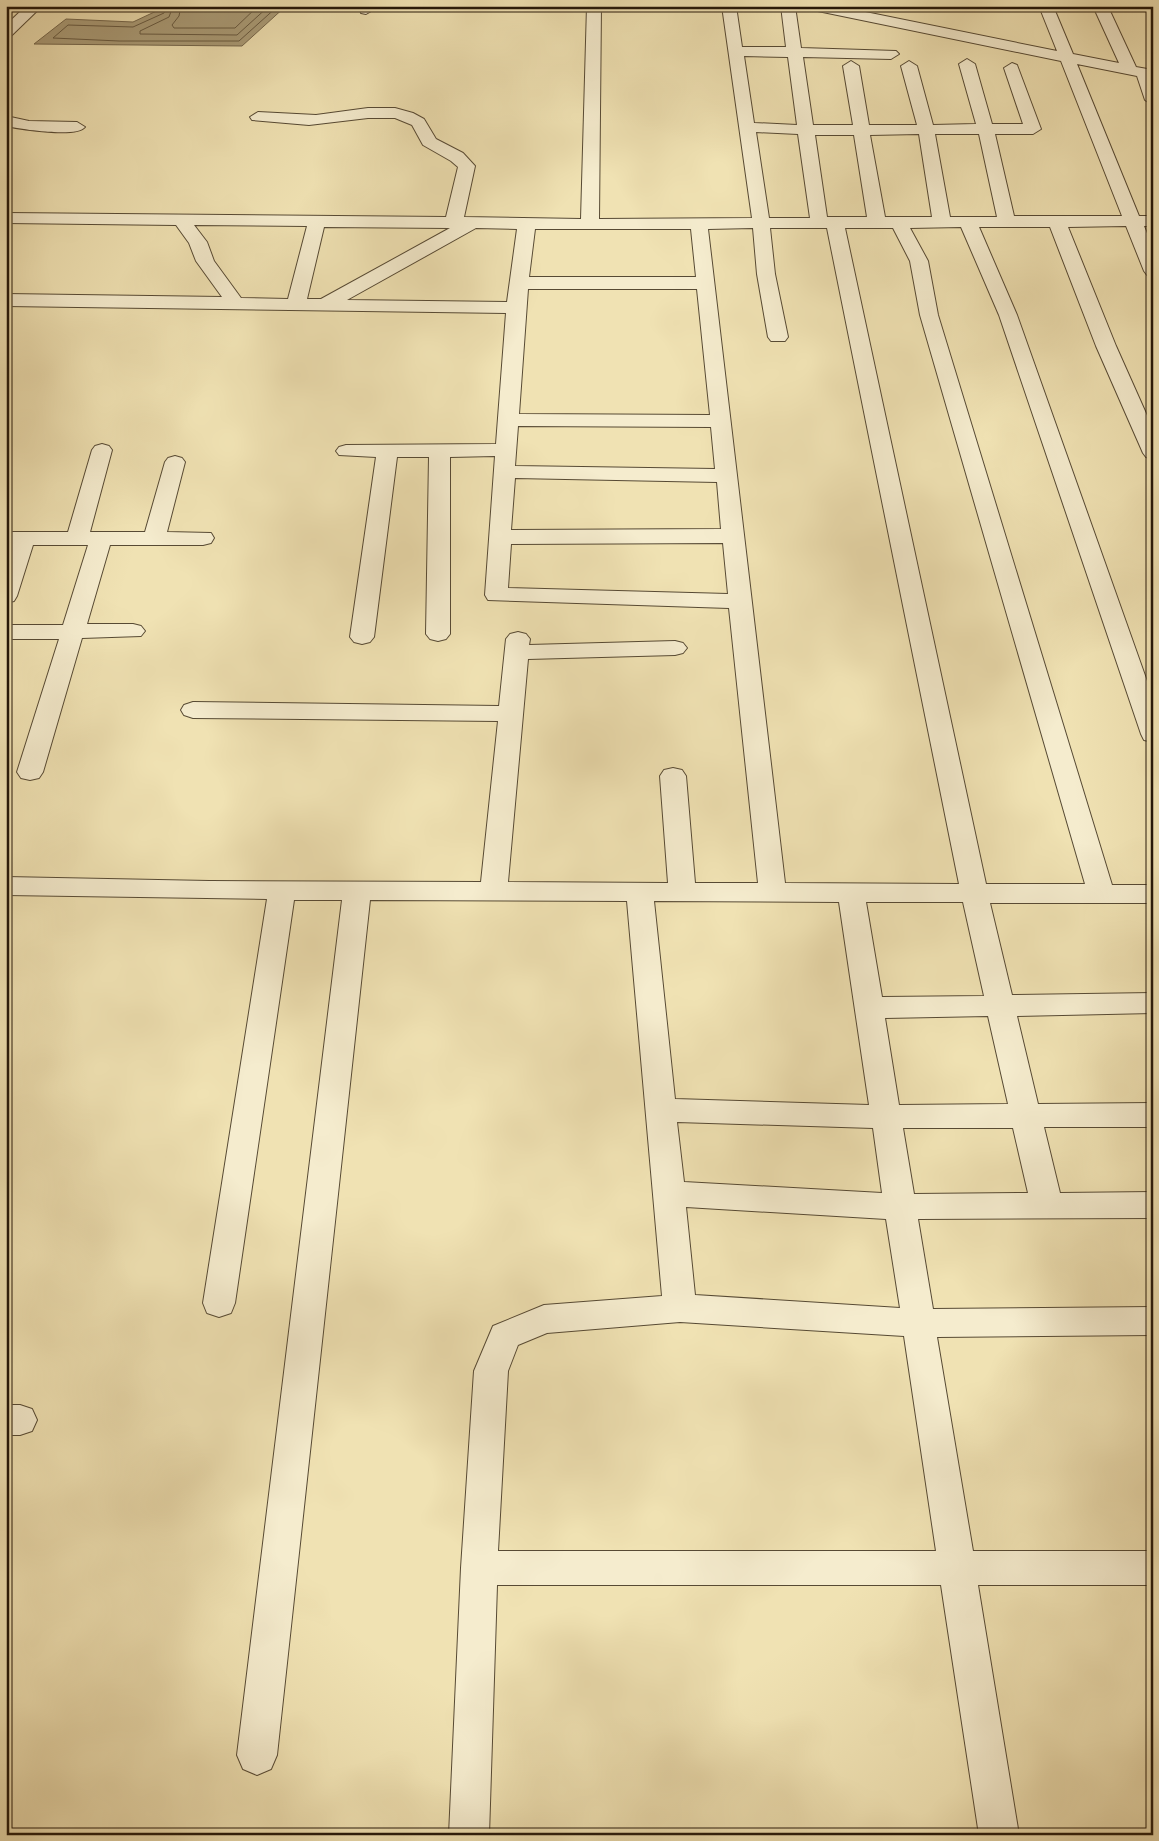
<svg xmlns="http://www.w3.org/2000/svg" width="1159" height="1841" font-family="'EB Garamond',serif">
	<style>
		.water { fill: #ab9d79; stroke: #75674c }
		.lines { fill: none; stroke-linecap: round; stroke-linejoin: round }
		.shore { stroke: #685a41; stroke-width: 1 }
		.minor-casing { stroke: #574a34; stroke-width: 2 }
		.tertiary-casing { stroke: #574a34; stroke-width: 2 }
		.minor { fill: #f5ecce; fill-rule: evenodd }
		.tertiary { fill: #f5ecce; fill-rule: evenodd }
	</style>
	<rect width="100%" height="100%" fill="#f0e2b3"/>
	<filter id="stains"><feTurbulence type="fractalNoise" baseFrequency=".004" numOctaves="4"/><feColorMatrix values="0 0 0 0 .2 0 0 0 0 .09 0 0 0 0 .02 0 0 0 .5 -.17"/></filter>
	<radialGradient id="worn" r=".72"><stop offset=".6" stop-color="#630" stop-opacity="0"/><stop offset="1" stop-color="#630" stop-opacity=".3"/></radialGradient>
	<path class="water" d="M 163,6 L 286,6 L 242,46 L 34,44 L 66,19 L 133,22 L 165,7 Z"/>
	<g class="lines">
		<path class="shore" d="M 167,6 L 164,13 L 133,27 L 68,25 L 53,38 L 119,41 L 239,41 L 278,6
			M 173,6 L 169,17 L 140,31 L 140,34 L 237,35 L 269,6
			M 181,6 L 179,16 L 172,25 L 174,28 L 235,28 L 258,6"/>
		<defs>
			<path id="minor" d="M 359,6 L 373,6 L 373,10 L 366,14 L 361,13 Z
				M 587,6 L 601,6 L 599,219 L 752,218 L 722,6 L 736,6 L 742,47 L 786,47 L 781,6 L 795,6 L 801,48 L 896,51 L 899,54 L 891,59 L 803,57 L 813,125 L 853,125 L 843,66 L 851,61 L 859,66 L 869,125 L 917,125 L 901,66 L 909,61 L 917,66 L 933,125 L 976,124 L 959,64 L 967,59 L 975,64 L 992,124 L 1023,124 L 1004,68 L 1012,63 L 1017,65 L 1041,129 L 1033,134 L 995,134 L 1014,216 L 1122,216 L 1061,61 L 813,10 L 806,6 L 836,6 L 1057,51 L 1039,6 L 1053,6 L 1073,54 L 1119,63 L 1093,6 L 1153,6 L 1153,11 L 1110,11 L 1136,67 L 1153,70 L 1153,105 L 1145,100 L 1137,76 L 1077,64 L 1139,216 L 1153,216 L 1153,226 L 1144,226 L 1153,248 L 1153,276 L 1147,275 L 1144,271 L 1126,226 L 1068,227 L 1116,346 L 1153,429 L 1153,459 L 1146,457 L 1143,453 L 1096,346 L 1050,227 L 979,227 L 1017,315 L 1153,698 L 1153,742 L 1144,740 L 1141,734 L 999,315 L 961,227 L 910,228 L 928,261 L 938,315 L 1112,885 L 1153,885 L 1153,903 L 990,903 L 1012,995 L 1153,993 L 1153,1013 L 1017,1016 L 1038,1104 L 1153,1103 L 1153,1127 L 1044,1127 L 1060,1193 L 1153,1192 L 1153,1218 L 918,1219 L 933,1309 L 1153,1307 L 1153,1335 L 937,1337 L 973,1551 L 1153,1551 L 1153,1585 L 978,1585 L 1019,1835 L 979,1835 L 941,1585 L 497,1585 L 489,1835 L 449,1835 L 461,1568 L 474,1371 L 493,1326 L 544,1305 L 662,1296 L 627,901 L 370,900 L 277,1755 L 271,1769 L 257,1775 L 243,1769 L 237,1755 L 342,900 L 294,900 L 235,1303 L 231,1313 L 219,1317 L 207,1313 L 203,1303 L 267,899 L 6,895 L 6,877 L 209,881 L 481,882 L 498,721 L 193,718 L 184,715 L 181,710 L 184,705 L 193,702 L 499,706 L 506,639 L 510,634 L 518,632 L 526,634 L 530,639 L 529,645 L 675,641 L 683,643 L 687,648 L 683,653 L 675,655 L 528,659 L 508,882 L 668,883 L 660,776 L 664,770 L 673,768 L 682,770 L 686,776 L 695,883 L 758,883 L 729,608 L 488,600 L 485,595 L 495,456 L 450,457 L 450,634 L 446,639 L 438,641 L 430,639 L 426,634 L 429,457 L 397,457 L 374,637 L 370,642 L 362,644 L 354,642 L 350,637 L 376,457 L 339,455 L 336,451 L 339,447 L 346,445 L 496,444 L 506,313 L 6,306 L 6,294 L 222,297 L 196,261 L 189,243 L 176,225 L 6,223 L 6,213 L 446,217 L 458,167 L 451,161 L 423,145 L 412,125 L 395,118 L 368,118 L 309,125 L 252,120 L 250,117 L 258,112 L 316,115 L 368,108 L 395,108 L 413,113 L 424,119 L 436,139 L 463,153 L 475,166 L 464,217 L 581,219 ZM 744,56 L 788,57 L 797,125 L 754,123 ZM 756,132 L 798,134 L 810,218 L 769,218 ZM 919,134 L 932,217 L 885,217 L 870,135 ZM 935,134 L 979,134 L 997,217 L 950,217 ZM 815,135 L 854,135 L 867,217 L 827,217 ZM 194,225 L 307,226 L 288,299 L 241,298 L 214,261 L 207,242 ZM 324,227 L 450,228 L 321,299 L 307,299 ZM 476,228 L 517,229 L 507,302 L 347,300 ZM 753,228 L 757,274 L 768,337 L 771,341 L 785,341 L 788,337 L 775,274 L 770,228 L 827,228 L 959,884 L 785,883 L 708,229 ZM 845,228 L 893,228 L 910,261 L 920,315 L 1085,884 L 986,884 ZM 535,229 L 691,229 L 696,277 L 529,277 ZM 528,289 L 697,289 L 710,415 L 519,414 ZM 518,426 L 711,427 L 715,469 L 515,466 ZM 515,478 L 717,482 L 721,529 L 511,530 ZM 723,543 L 728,594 L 508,588 L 511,544 ZM 654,901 L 839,902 L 869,1105 L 675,1099 ZM 866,902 L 963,902 L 984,996 L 882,997 ZM 988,1016 L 1008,1104 L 899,1105 L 885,1018 ZM 677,1122 L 873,1128 L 882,1193 L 684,1182 ZM 903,1128 L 1013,1128 L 1028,1193 L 914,1194 ZM 686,1207 L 886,1219 L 900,1308 L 695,1295 ZM 680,1322 L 904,1336 L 936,1551 L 498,1551 L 508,1371 L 518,1345 L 547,1333 Z
				M 6,116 L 29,121 L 77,122 L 85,127 C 77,138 20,129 6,126 Z
				M 102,444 L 109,446 L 112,450 L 90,532 L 145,532 L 165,462 L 168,458 L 175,456 L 182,458 L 185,462 L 167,532 L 211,533 L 214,538 L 211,543 L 203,545 L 110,545 L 87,624 L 133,624 L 141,626 L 145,631 L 141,636 L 82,638 L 43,772 L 39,778 L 30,780 L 21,778 L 17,772 L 59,639 L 6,639 L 6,625 L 63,625 L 88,545 L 33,545 L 17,596 L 14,601 L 6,603 L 6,560 L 11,546 L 6,546 L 6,532 L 68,532 L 92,450 L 95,446 Z
				M 6,1405 L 20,1405 L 32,1409 L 37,1420 L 32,1431 L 20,1435 L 6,1435 Z"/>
			<path id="tertiary" d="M 26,6 L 42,6 L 11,36 L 6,37 L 6,25 Z"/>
		</defs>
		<use href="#minor" class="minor-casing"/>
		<use href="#tertiary" class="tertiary-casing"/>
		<use href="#minor" class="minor"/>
		<use href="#tertiary" class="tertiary"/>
	</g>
	<rect width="1159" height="1841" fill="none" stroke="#f0e2b3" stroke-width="25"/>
	<rect x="8" y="8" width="1144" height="1826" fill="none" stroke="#241709" stroke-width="2.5"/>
	<rect x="12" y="12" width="1134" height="1816" fill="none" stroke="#241709"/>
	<rect width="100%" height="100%" filter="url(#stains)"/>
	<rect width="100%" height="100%" fill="url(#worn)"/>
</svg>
